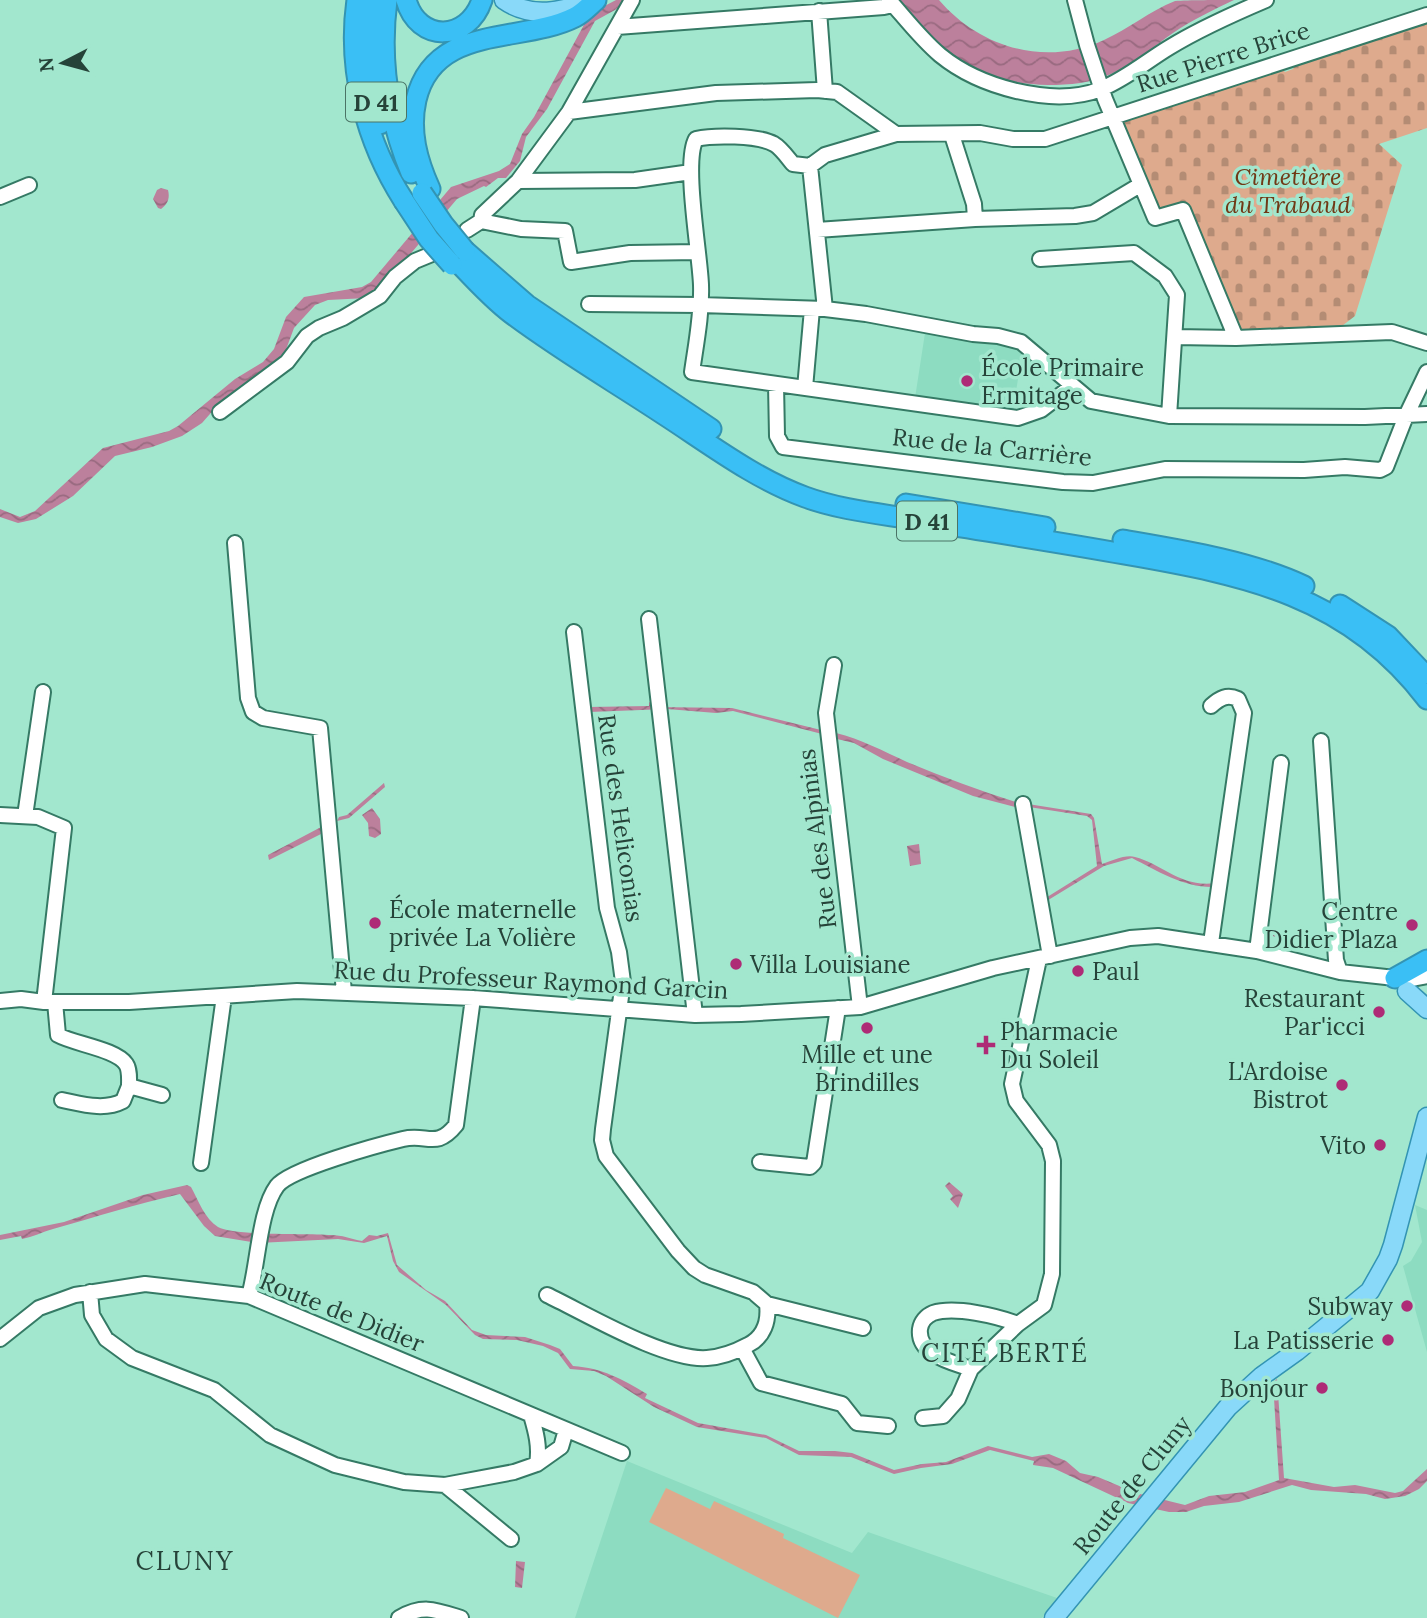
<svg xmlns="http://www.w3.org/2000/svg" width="1427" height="1618" font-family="Lora,serif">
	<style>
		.built { fill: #8ddcc1 }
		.cemetery { fill: url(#cemetery-stones) }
		.garden { fill: #deaa8d }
		.water { fill: url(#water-waves) }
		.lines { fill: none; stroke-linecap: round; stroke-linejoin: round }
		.minor-casing { stroke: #357a65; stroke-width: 18 }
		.major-casing { stroke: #3394b3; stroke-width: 21 }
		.highway-casing { stroke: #3394b3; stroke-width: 23 }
		.minor { stroke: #fff; stroke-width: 14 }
		.major { stroke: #89d9f9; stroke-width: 18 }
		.highway { stroke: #3abff5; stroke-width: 19 }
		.highway-bridge-casing { stroke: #3394b3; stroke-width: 23; stroke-linecap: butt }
		.highway-bridge { stroke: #3abff5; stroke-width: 19 }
		.poi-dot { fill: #ae2b76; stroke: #a2e7ce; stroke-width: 2.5 }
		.labels { text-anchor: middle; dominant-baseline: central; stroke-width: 7; stroke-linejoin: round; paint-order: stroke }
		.shield { fill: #a2e7ce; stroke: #4b7466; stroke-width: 2 }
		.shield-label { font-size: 23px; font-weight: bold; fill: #264339 }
		.street-label { font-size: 24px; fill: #264339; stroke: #a2e7ce }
		.park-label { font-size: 24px; font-style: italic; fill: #703916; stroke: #a2e7ce }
		.poi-label { font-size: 24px; fill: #264339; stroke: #a2e7ce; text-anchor: end }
		.neighbourhood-label { font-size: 26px; letter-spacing: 2px; fill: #264339; stroke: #a2e7ce }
	</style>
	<defs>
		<pattern id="cemetery-stones" width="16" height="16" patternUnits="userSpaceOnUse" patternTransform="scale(1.75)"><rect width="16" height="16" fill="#deaa8d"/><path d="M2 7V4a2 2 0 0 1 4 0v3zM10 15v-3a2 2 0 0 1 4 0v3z" fill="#b48c74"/></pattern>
		<pattern id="water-waves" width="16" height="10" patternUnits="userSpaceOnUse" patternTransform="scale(1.75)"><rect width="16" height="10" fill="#bc809c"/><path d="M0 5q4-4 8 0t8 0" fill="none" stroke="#996a80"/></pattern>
	</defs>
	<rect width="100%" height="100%" fill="#a2e7ce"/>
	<path class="built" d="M 925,333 L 1023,345 L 1013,412 L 915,398 Z
		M 1415,1205 L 1427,1210 L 1427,1352 L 1403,1266 L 1411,1261 L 1422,1242 Z
		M 627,1461 L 852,1553 L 868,1532 L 1057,1598 L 1042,1618 L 575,1618 Z"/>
	<path class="cemetery" d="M 1427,20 L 1427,128 L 1379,144 L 1402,165 L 1355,316 L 1338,329 L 1236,331 L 1184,207 L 1157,215 L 1119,120 L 1280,67 L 1285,72 L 1293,69 L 1297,61 Z"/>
	<path class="garden" d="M 666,1488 L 710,1509 L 714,1501 L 784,1534 L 783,1538 L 860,1575 L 838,1618 L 649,1522 Z"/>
	<path class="water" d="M 616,0 L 626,0 L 615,10 L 595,21 L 547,109 L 526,137 L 520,161 L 506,178 L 498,178 L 486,187 L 484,186 L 457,199 L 379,291 L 367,298 L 328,300 L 315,305 L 294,328 L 281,363 L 217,406 L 202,423 L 182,436 L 152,447 L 115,456 L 73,496 L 36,519 L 18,523 L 0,517 L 0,509 L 20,517 L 35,511 L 103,448 L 169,431 L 178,426 L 235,379 L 263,362 L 274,349 L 286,317 L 304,297 L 362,287 L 371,282 L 451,187 L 499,171 L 510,164 L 522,134 L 534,117 L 586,21 L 595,11 Z
		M 897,0 L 939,0 C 980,48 1046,67 1104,40 C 1128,29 1150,11 1175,1 C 1188,0 1219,0 1234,0 C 1213,10 1192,20 1173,33 C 1153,47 1134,64 1111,74 C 1091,83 1070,85 1048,85 C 974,83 944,52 897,0 Z
		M 161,188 L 168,190 C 170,198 168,204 161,209 L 158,208 L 153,199 L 157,190 Z
		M 649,702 L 656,707 L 732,708 L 821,730 L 822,734 L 733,711 L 716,713 L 667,709 L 589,712 L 589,707 L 649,706 Z
		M 836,733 C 861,739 883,751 907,762 C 943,777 981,791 1019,803 L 1019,808 L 973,796 L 883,759 L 854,743 L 837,739 Z
		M 384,783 L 385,787 L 349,818 L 337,821 L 339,817 L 347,815 Z
		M 1028,804 L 1091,814 L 1094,818 L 1102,864 C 1111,861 1126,854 1135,857 C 1162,864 1182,888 1215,883 L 1214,887 C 1185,888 1157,871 1132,858 L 1104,866 L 1045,902 L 1044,899 L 1097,866 L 1092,820 L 1087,816 L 1029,807 Z
		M 372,808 L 380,819 L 381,834 L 375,838 L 369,836 L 368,823 L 362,815 Z
		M 323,826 L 323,833 L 269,860 L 268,855 Z
		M 919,844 L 921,864 L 910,866 L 907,846 Z
		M 1269,929 L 1332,945 L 1332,952 L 1269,935 Z
		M 949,1182 L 963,1194 L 958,1208 L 950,1199 L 953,1196 L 945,1186 Z
		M 187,1185 L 191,1187 C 198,1200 205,1219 218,1227 C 234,1236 309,1233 331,1235 C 342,1235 351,1239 362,1241 L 369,1235 L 377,1236 L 388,1233 L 397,1265 L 426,1290 L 445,1301 L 472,1330 L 486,1335 L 525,1337 L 550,1345 L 560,1349 L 573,1366 C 602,1368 622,1379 647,1394 L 645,1398 L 698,1423 L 766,1435 L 799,1451 L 835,1451 L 852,1453 L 894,1470 L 922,1464 L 946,1462 L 988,1446 L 1032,1457 L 1049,1454 L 1066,1461 L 1080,1473 L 1098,1477 L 1136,1493 L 1185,1505 L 1209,1496 L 1245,1492 L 1279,1480 L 1273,1382 L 1277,1379 L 1284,1478 L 1334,1487 L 1355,1485 L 1395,1493 L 1403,1491 L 1427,1469 L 1427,1481 L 1419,1489 L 1405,1496 L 1385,1499 L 1366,1494 L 1311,1490 L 1292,1485 L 1239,1502 L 1204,1506 L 1186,1512 L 1169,1512 L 1128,1503 L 1053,1468 L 1033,1465 L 1034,1461 L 990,1450 L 952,1464 L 921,1468 L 894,1474 L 851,1457 L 799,1455 L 766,1438 L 697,1427 L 654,1407 L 606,1376 L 594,1371 L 570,1369 L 558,1353 L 543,1346 L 517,1340 L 483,1339 L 475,1335 L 446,1305 L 399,1272 L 393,1261 L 387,1236 L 364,1243 L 338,1239 L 258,1243 L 215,1236 L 204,1226 L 180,1194 C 137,1204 95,1217 53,1229 C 42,1232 33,1237 22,1239 L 21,1236 L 0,1240 L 0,1235 L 64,1222 L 143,1195 Z
		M 516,1561 L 525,1562 L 522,1588 L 515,1587 Z"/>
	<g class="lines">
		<defs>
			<path id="minor" d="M 889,0 C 905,18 921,39 940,55 C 979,87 1053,108 1101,89 C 1126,79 1148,60 1170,47 C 1201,28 1233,14 1266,0
				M 1075,0 L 1087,45 L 1105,99 L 1155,218 L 1183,210 L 1236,338
				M 819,11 L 825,91
				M 617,27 L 884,7 L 893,5
				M 569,112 L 716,93 L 817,90 L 837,92 L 896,134
				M 952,135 L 974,204 L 975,219
				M 810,166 L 793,164 C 788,158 781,148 774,144 C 757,135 713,135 696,139 C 683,162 700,254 701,285 C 702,314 696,344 692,372 L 1018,418 L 1041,410 L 1071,387
				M 810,166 L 825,155 L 896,134 L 980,133 L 1013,139 L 1045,139 L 1427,15
				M 810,166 L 825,309
				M 518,181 L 635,180 L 691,172
				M 0,197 L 29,185
				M 481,221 L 521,229 L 565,231 L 571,262 L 630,253 L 698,252
				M 467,230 L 481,221 L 482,215 L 518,181 L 569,112 L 632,0
				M 817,230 L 975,219 L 1075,216 L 1093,213 L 1140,185
				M 1040,259 L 1134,253 L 1165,276 L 1177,295 L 1169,416
				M 589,304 L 700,305 L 825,309 L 866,314 L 973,334 L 998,336 L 1021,342 L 1091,401 L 1169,416 L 1365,417 L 1427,414
				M 1175,337 L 1236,338 L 1392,332 L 1427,343
				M 776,384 L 777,436 L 783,447 L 1063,482 L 1093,483 L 1165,469 L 1304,470 L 1345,467 L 1380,470 L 1386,467 L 1406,416 L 1427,372
				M 805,388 L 812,309
				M 220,412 L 287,362 L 307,336 L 319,328 L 343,318 L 380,296 L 395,277 L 415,261 L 432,254
				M 235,543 L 248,698 L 253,712 L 263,718 L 320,728 L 344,992
				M 649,619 L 695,1015
				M 834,665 L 826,713 L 860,1007
				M 1321,741 L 1336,960 L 1340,972
				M 1023,804 L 1050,956
				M 0,815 L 38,817 L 64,828 L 44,1002
				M 25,816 L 43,692
				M 1211,943 L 1244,713 L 1238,699 C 1227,694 1220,698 1211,706
				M 1257,951 L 1281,763
				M 0,1001 L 21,999 L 44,1002 L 129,1002 L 297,991 L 473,998 L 695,1015 L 741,1014 L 860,1007 L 993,968 L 1130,938 L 1158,936 L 1257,951 L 1340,972 L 1395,978 L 1412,979 L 1427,976
				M 55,1002 L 58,1035 C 74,1044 116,1049 126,1064 C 130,1070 129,1079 129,1086 L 162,1095
				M 62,1100 C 82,1104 104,1111 123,1101 L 129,1086
				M 760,1162 L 810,1167 L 814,1163 L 838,1008
				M 201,1163 L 224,996
				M 90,1292 L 92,1315 L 106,1339 L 132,1358 L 214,1390 L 270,1435 L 335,1465 L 404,1482 L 445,1485 L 514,1472 L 537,1464 L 561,1447 L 566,1430
				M 547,1295 C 587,1314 665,1361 707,1358 C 722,1357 735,1352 748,1345 C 764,1337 769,1321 767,1304 L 753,1292 L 705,1275 L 694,1268 L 678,1251 L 606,1156 L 602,1140 L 603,1129 L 623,982 L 619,952 L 607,908 L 574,632
				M 249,1296 C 258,1266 259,1210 277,1186 C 290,1169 378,1145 403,1139 C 427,1133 436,1150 456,1125 L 473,998
				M 767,1304 L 863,1328
				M 0,1339 L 39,1308 L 75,1295 L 145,1284 L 249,1296 L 622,1453
				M 742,1348 L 761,1383 L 842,1404 L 857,1423 L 888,1426
				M 971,1369 C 952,1362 917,1355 920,1329 C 921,1322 926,1316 933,1313 C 955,1306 997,1316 1018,1324
				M 531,1415 C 536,1432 540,1447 537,1464
				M 923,1418 L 943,1416 L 958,1399 L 971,1369 L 1018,1324 L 1044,1305 L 1052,1274 L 1053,1161 L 1049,1145 L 1016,1101 L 1012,1084 L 1039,959
				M 445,1485 L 511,1539
				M 399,1618 C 423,1604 436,1610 461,1618"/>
			<path id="major" d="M 504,0 C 531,19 563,12 592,0
				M 1407,991 L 1427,1009
				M 1054,1618 L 1228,1407 L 1262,1376 L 1297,1351 L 1370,1291 L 1388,1259 L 1393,1245 L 1427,1117"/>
			<path id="highway" d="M 357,0 C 347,70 366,142 404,201
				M 373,0 L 370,64 L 380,124
				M 387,0 C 379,60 388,117 411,173
				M 406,0 C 418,43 468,42 482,0
				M 430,189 C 417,160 409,131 416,100 C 434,23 522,44 575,17 C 583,13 589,6 596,0
				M 465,251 L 527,305 L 711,429
				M 457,261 C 474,279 492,299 512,314 C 560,350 613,381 663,414 C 708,443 755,479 805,497 C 843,511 885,514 924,521 C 991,532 1058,542 1124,554 C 1246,575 1349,596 1427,699
				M 906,504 L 1045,527
				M 1123,540 C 1181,550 1251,561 1304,586
				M 1340,605 L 1388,636 L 1424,674
				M 1395,978 L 1427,960"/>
		</defs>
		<use href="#minor" class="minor-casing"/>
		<use href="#major" class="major-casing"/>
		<use href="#highway" class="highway-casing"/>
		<use href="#minor" class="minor"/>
		<use href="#major" class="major"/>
		<use href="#highway" class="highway"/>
		<defs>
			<path id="highway-bridge" d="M 422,193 L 443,224 L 465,251
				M 404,201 L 429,239 L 452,265"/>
		</defs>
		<use href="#highway-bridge" class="highway-bridge-casing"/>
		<use href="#highway-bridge" class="highway-bridge"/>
	</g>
	<g class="poi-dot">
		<circle cx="967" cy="381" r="7"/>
		<circle cx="375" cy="923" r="7"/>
		<circle cx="1412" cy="925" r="7"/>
		<circle cx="736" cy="964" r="7"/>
		<circle cx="1078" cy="971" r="7"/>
		<circle cx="1379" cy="1012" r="7"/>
		<circle cx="867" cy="1028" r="7"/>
		<path d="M982.5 1034.5h7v7h7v7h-7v7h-7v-7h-7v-7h7z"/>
		<circle cx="1342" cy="1085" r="7"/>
		<circle cx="1380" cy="1145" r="7"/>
		<circle cx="1407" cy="1306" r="7"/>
		<circle cx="1388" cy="1340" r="7"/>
		<circle cx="1322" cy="1388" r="7"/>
	</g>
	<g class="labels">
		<g class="shield">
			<rect x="346" y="82.5" width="60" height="39" rx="5"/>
			<rect x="897" y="501.5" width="60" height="39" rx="5"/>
		</g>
		<g class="shield-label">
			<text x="376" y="102">D 41</text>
			<text x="927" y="521">D 41</text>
		</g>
		<g class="street-label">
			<text transform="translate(1223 57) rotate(-18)">Rue Pierre Brice</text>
			<text transform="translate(992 447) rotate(6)">Rue de la Carrière</text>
			<text transform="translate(621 818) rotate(82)">Rue des Heliconias</text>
			<text transform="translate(817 839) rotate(-97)">Rue des Alpinias</text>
			<text transform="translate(531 980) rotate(3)">Rue du Professeur Raymond Garcin</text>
			<text transform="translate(342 1312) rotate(22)">Route de Didier</text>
			<text transform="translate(1132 1485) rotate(-51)">Route de Cluny</text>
		</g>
		<g class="park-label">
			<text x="1288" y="176">Cimetière<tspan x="1288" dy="28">du Trabaud</tspan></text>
		</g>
		<g class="poi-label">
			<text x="981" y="367" text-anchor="start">École Primaire<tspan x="981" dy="28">Ermitage</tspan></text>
			<text x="389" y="909" text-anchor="start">École maternelle<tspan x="389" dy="28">privée La Volière</tspan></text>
			<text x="1398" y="911">Centre<tspan x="1398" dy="28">Didier Plaza</tspan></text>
			<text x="750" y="964" text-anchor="start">Villa Louisiane</text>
			<text x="1092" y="971" text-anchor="start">Paul</text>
			<text x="1365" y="998">Restaurant<tspan x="1365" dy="28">Par'icci</tspan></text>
			<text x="1000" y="1031" text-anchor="start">Pharmacie<tspan x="1000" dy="28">Du Soleil</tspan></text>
			<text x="867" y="1054" text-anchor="middle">Mille et une<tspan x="867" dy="28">Brindilles</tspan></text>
			<text x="1328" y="1071">L'Ardoise<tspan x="1328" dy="28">Bistrot</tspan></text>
			<text x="1366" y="1145">Vito</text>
			<text x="1393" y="1306">Subway</text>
			<text x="1374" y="1340">La Patisserie</text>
			<text x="1308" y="1388">Bonjour</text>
		</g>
		<g class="neighbourhood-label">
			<text x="1005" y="1352">CITÉ BERTÉ</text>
			<text x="185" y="1560">CLUNY</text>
		</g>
	</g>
	<g transform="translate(63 63) rotate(264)" stroke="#a2e7ce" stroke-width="5" paint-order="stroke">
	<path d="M0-5L12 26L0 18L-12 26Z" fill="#264339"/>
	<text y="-10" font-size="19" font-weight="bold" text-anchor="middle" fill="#264339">N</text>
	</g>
</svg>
